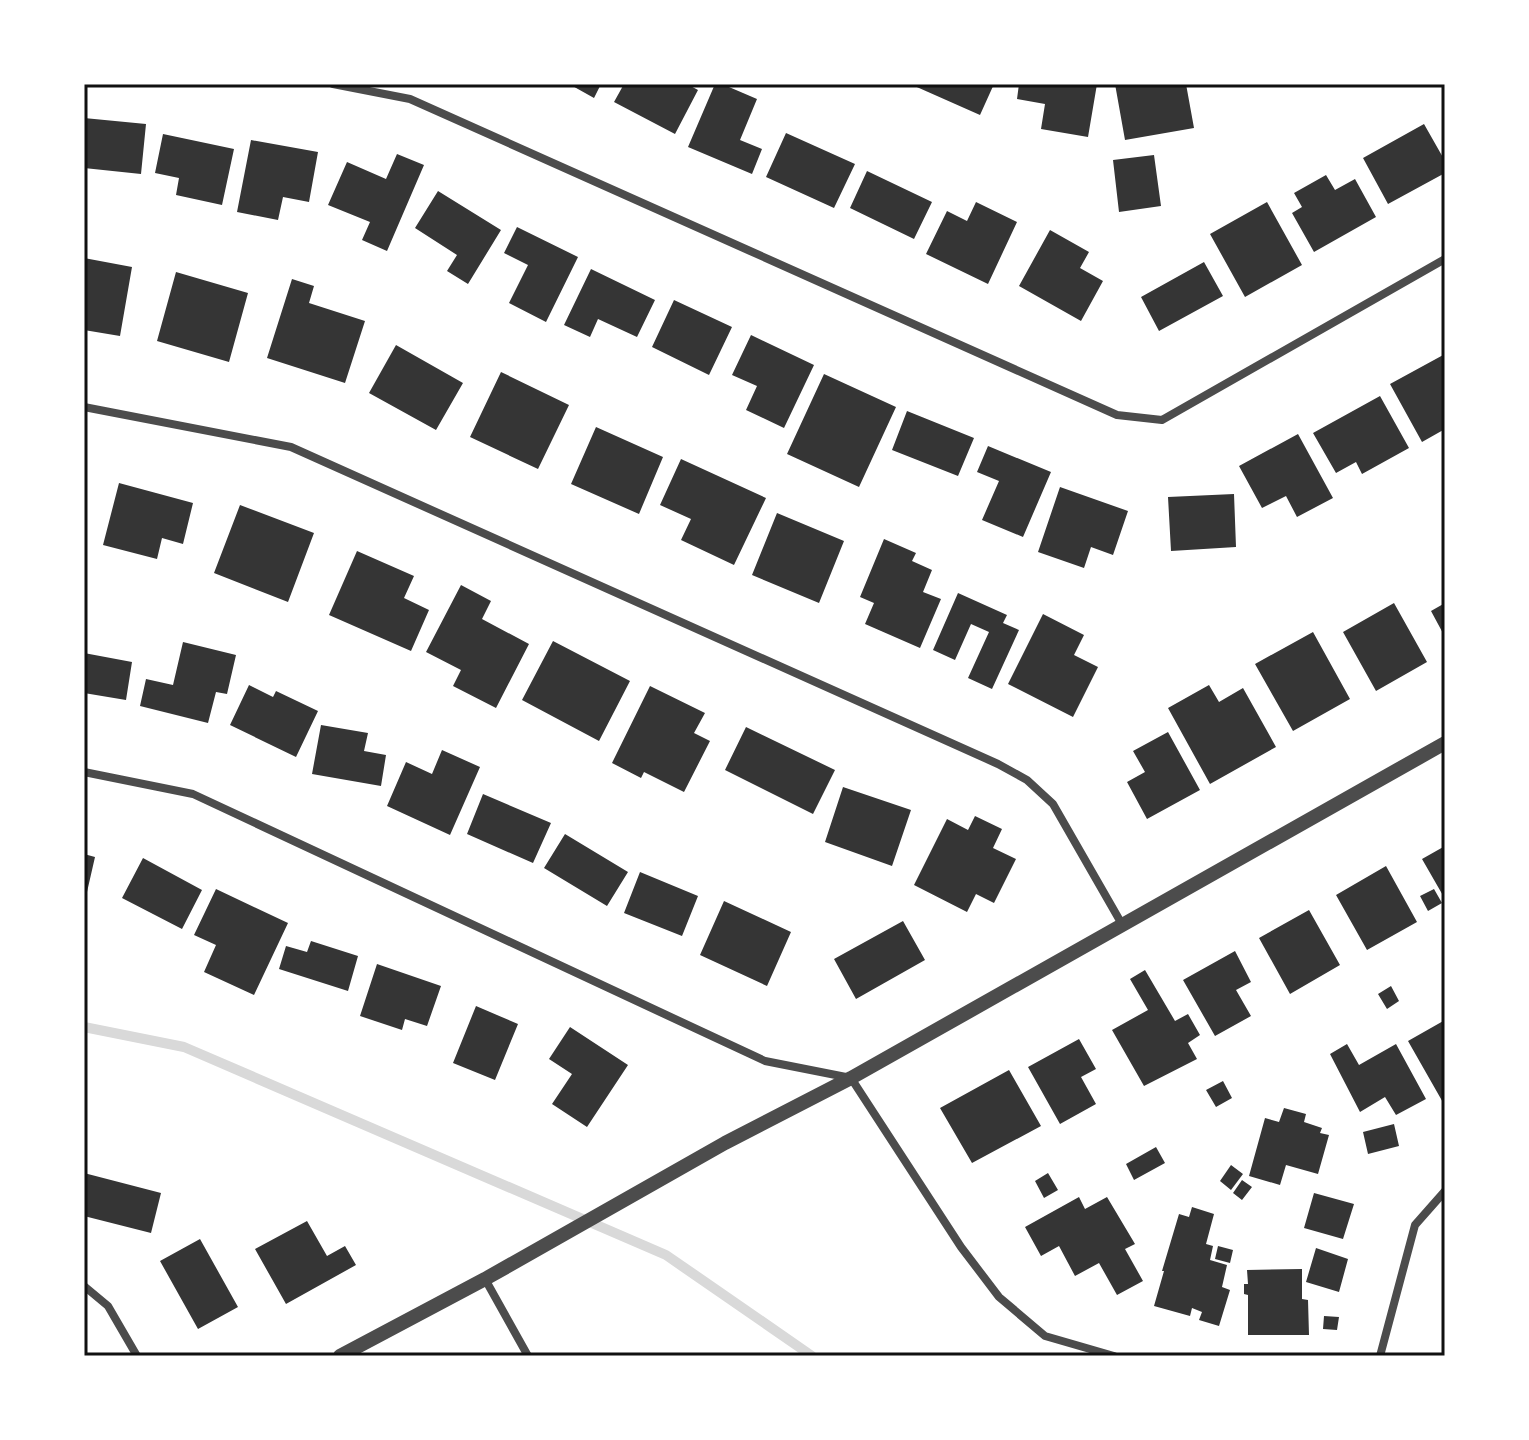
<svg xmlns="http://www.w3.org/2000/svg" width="1529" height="1440" font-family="'PT Sans Narrow',sans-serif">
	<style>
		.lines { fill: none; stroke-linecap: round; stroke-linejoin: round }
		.stream { stroke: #d9d9d9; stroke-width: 10 }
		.building { fill: #353535 }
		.minor { stroke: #4c4c4c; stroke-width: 8 }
		.tertiary { stroke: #4c4c4c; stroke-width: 14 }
		.neatline { fill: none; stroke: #111; stroke-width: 3 }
	</style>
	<rect width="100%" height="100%" fill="#fff"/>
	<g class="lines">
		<path class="stream" d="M 84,1027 L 184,1047 L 666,1255 L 812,1356"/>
	</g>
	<path class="building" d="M 569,84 L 601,84 L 594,98 Z
		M 624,84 L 687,84 L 698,90 L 675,134 L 614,102 Z
		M 715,84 L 722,84 L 757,99 L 740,140 L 762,149 L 752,174 L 688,147 Z
		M 910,84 L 994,84 L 980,115 Z
		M 1019,84 L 1097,84 L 1088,137 L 1041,129 L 1045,104 L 1017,99 Z
		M 1115,84 L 1186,84 L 1194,128 L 1125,140 Z
		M 84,118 L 146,124 L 141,174 L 84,168 Z
		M 1424,124 L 1445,161 L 1445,173 L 1388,204 L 1363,158 Z
		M 786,133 L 855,164 L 834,208 L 766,177 Z
		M 163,134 L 234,149 L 222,205 L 176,195 L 179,178 L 155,173 Z
		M 251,140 L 318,152 L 309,202 L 283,197 L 278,220 L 237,212 Z
		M 397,154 L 424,165 L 387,251 L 362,240 L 370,222 L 328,205 L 347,162 L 386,179 Z
		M 1154,155 L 1161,206 L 1119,212 L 1113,160 Z
		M 867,171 L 932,202 L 914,239 L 850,208 Z
		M 1326,175 L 1335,190 L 1355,179 L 1376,217 L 1314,252 L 1292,213 L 1302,207 L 1294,193 Z
		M 438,191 L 501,230 L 468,284 L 447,271 L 457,255 L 415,228 Z
		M 976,202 L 1017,222 L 988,284 L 926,254 L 947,211 L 967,221 Z
		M 1267,202 L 1302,265 L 1245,297 L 1210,234 Z
		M 517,227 L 578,257 L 546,322 L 509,303 L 528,265 L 504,253 Z
		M 1050,230 L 1089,252 L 1080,268 L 1103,281 L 1081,321 L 1019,286 Z
		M 84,258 L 132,267 L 120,336 L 84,330 Z
		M 1204,262 L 1223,296 L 1159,331 L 1141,297 Z
		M 591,269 L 655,300 L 637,337 L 598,319 L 590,337 L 564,325 Z
		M 176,272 L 248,293 L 229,362 L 157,341 Z
		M 292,279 L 314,286 L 309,303 L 365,321 L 345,383 L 267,358 Z
		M 674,300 L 732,327 L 709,375 L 652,347 Z
		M 751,335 L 814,365 L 784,428 L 746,410 L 757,386 L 732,375 Z
		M 396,345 L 463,383 L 436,430 L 369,393 Z
		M 1445,354 L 1445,429 L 1422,442 L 1390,384 Z
		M 501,372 L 569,405 L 538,469 L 470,437 Z
		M 824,374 L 896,407 L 859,487 L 787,454 Z
		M 1380,396 L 1409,448 L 1362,474 L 1356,462 L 1336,473 L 1313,433 Z
		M 907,411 L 974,438 L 958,476 L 892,450 Z
		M 596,427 L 663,457 L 639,514 L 571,484 Z
		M 1298,434 L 1333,498 L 1297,517 L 1286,496 L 1262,508 L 1239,466 Z
		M 988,446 L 1051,472 L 1023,537 L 982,520 L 999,481 L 977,472 Z
		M 681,459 L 766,498 L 734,565 L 681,540 L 691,519 L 660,505 Z
		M 119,483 L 193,503 L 183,544 L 162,538 L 157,559 L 103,545 Z
		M 1060,487 L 1128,511 L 1113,555 L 1091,547 L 1084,568 L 1038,552 Z
		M 1234,494 L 1236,547 L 1171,551 L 1168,497 Z
		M 240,505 L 314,533 L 288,602 L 214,573 Z
		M 777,513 L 844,541 L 819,603 L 752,575 Z
		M 884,539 L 916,553 L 912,561 L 932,570 L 923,592 L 941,599 L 920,648 L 865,624 L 874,603 L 860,597 Z
		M 357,551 L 414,576 L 404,598 L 429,610 L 411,651 L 329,615 Z
		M 461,585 L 491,601 L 482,619 L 529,644 L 496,708 L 453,686 L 461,670 L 426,652 Z
		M 958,593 L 1007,615 L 1003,623 L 1019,630 L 992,689 L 968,678 L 989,632 L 971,624 L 955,660 L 933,650 Z
		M 1394,603 L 1427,662 L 1376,691 L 1343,632 Z
		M 1445,603 L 1445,637 L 1431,611 Z
		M 1043,614 L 1084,635 L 1074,655 L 1098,667 L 1073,717 L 1008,684 Z
		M 1313,632 L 1350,699 L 1293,731 L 1255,664 Z
		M 553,641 L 630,681 L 599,741 L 522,700 Z
		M 183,642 L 236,655 L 227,694 L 216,692 L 208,723 L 140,706 L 146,679 L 173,685 Z
		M 84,653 L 132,662 L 126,700 L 84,693 Z
		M 249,685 L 273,697 L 276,691 L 318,711 L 296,757 L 230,725 Z
		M 1209,685 L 1219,702 L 1243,688 L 1276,747 L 1210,784 L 1168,708 Z
		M 650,686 L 705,713 L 694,733 L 710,741 L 684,792 L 644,772 L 641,778 L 612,763 Z
		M 321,725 L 368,733 L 364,751 L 386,755 L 381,786 L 312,774 Z
		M 746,727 L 835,770 L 813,814 L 725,770 Z
		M 1168,732 L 1200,790 L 1147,819 L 1127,782 L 1145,772 L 1133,751 Z
		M 442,750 L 480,767 L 450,835 L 387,806 L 406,762 L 432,774 Z
		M 843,787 L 911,810 L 892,866 L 825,842 Z
		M 483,794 L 551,823 L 533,863 L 467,834 Z
		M 975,816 L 1002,829 L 993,848 L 1016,859 L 994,903 L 976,894 L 967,912 L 914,885 L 947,819 L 968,830 Z
		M 565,834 L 628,872 L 607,906 L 544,868 Z
		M 1445,846 L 1445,899 L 1422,859 Z
		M 84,854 L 95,857 L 87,892 L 84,891 Z
		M 143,858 L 202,890 L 182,929 L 122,898 Z
		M 1386,866 L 1417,922 L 1367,950 L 1336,895 Z
		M 640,872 L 698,896 L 682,936 L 624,913 Z
		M 216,889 L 288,923 L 254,995 L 204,972 L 216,945 L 194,935 Z
		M 1434,889 L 1442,903 L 1428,911 L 1420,896 Z
		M 724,901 L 791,932 L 767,986 L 700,955 Z
		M 1309,910 L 1340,965 L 1290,994 L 1259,938 Z
		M 903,921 L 925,960 L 856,999 L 834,959 Z
		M 311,941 L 358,956 L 348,991 L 279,969 L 286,946 L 307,952 Z
		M 1235,951 L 1251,982 L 1236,990 L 1251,1016 L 1215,1036 L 1183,980 Z
		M 377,964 L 441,986 L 427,1026 L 405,1019 L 402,1030 L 360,1016 Z
		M 1145,970 L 1175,1021 L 1188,1014 L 1200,1035 L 1188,1043 L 1197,1059 L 1144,1086 L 1112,1030 L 1148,1010 L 1130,979 Z
		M 1391,986 L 1399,1001 L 1387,1009 L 1378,994 Z
		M 476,1006 L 518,1024 L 495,1080 L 453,1063 Z
		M 1445,1020 L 1445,1106 L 1408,1041 Z
		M 570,1027 L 628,1065 L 587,1127 L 552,1104 L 572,1074 L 549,1059 Z
		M 1079,1039 L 1096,1069 L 1081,1077 L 1096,1104 L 1060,1124 L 1028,1067 Z
		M 1347,1044 L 1359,1065 L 1396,1044 L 1426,1099 L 1396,1115 L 1385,1097 L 1360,1112 L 1330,1054 Z
		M 1009,1070 L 1041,1126 L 972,1163 L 940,1108 Z
		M 1223,1081 L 1232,1098 L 1216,1107 L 1206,1090 Z
		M 1284,1108 L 1306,1114 L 1304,1122 L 1322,1128 L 1320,1133 L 1329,1135 L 1318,1174 L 1286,1165 L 1280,1185 L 1249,1176 L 1265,1118 L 1279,1122 Z
		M 1394,1124 L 1399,1146 L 1368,1154 L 1363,1132 Z
		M 1156,1147 L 1165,1163 L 1134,1180 L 1126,1164 Z
		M 1231,1165 L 1243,1174 L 1231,1190 L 1220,1181 Z
		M 84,1173 L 161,1193 L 151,1233 L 84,1216 Z
		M 1048,1173 L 1058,1190 L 1044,1198 L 1035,1181 Z
		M 1242,1180 L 1252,1187 L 1242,1200 L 1233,1193 Z
		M 1314,1193 L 1354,1204 L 1343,1239 L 1304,1228 Z
		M 1079,1197 L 1085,1209 L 1107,1197 L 1135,1244 L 1125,1249 L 1143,1281 L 1117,1295 L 1099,1263 L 1075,1276 L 1059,1246 L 1041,1256 L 1025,1227 Z
		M 1192,1207 L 1214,1214 L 1206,1244 L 1213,1246 L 1210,1260 L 1227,1265 L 1222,1287 L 1230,1290 L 1219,1326 L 1199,1320 L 1202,1312 L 1192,1308 L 1190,1316 L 1154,1306 L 1164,1271 L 1162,1271 L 1179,1214 L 1189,1217 Z
		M 307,1221 L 327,1256 L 345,1246 L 356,1265 L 286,1304 L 255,1249 Z
		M 200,1239 L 238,1307 L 198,1329 L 160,1261 Z
		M 1218,1246 L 1233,1250 L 1230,1263 L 1215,1259 Z
		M 1316,1248 L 1348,1259 L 1339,1292 L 1306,1282 Z
		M 1302,1269 L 1302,1299 L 1308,1300 L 1309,1335 L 1248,1335 L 1248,1295 L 1244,1294 L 1244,1284 L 1248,1284 L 1247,1270 Z
		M 1324,1316 L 1339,1317 L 1337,1330 L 1323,1329 Z"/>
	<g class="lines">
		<path class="minor" d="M 333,84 L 410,99 L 1117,415 L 1162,420 L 1445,259
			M 84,407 L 291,447 L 998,764 L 1027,780 L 1053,804 L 1123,926
			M 84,772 L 193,794 L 765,1061 L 851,1078 L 961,1247 L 999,1297 L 1045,1336 L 1114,1356
			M 485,1279 L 528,1356
			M 84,1286 L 108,1306 L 137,1356
			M 1380,1356 L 1415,1225 L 1445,1191"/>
		<path class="tertiary" d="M 340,1356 L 485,1279 L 725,1143 L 851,1078 L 1445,743"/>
	</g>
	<rect width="1529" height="1440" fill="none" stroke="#ffffff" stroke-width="172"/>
	<rect x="86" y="86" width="1357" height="1268" class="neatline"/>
</svg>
